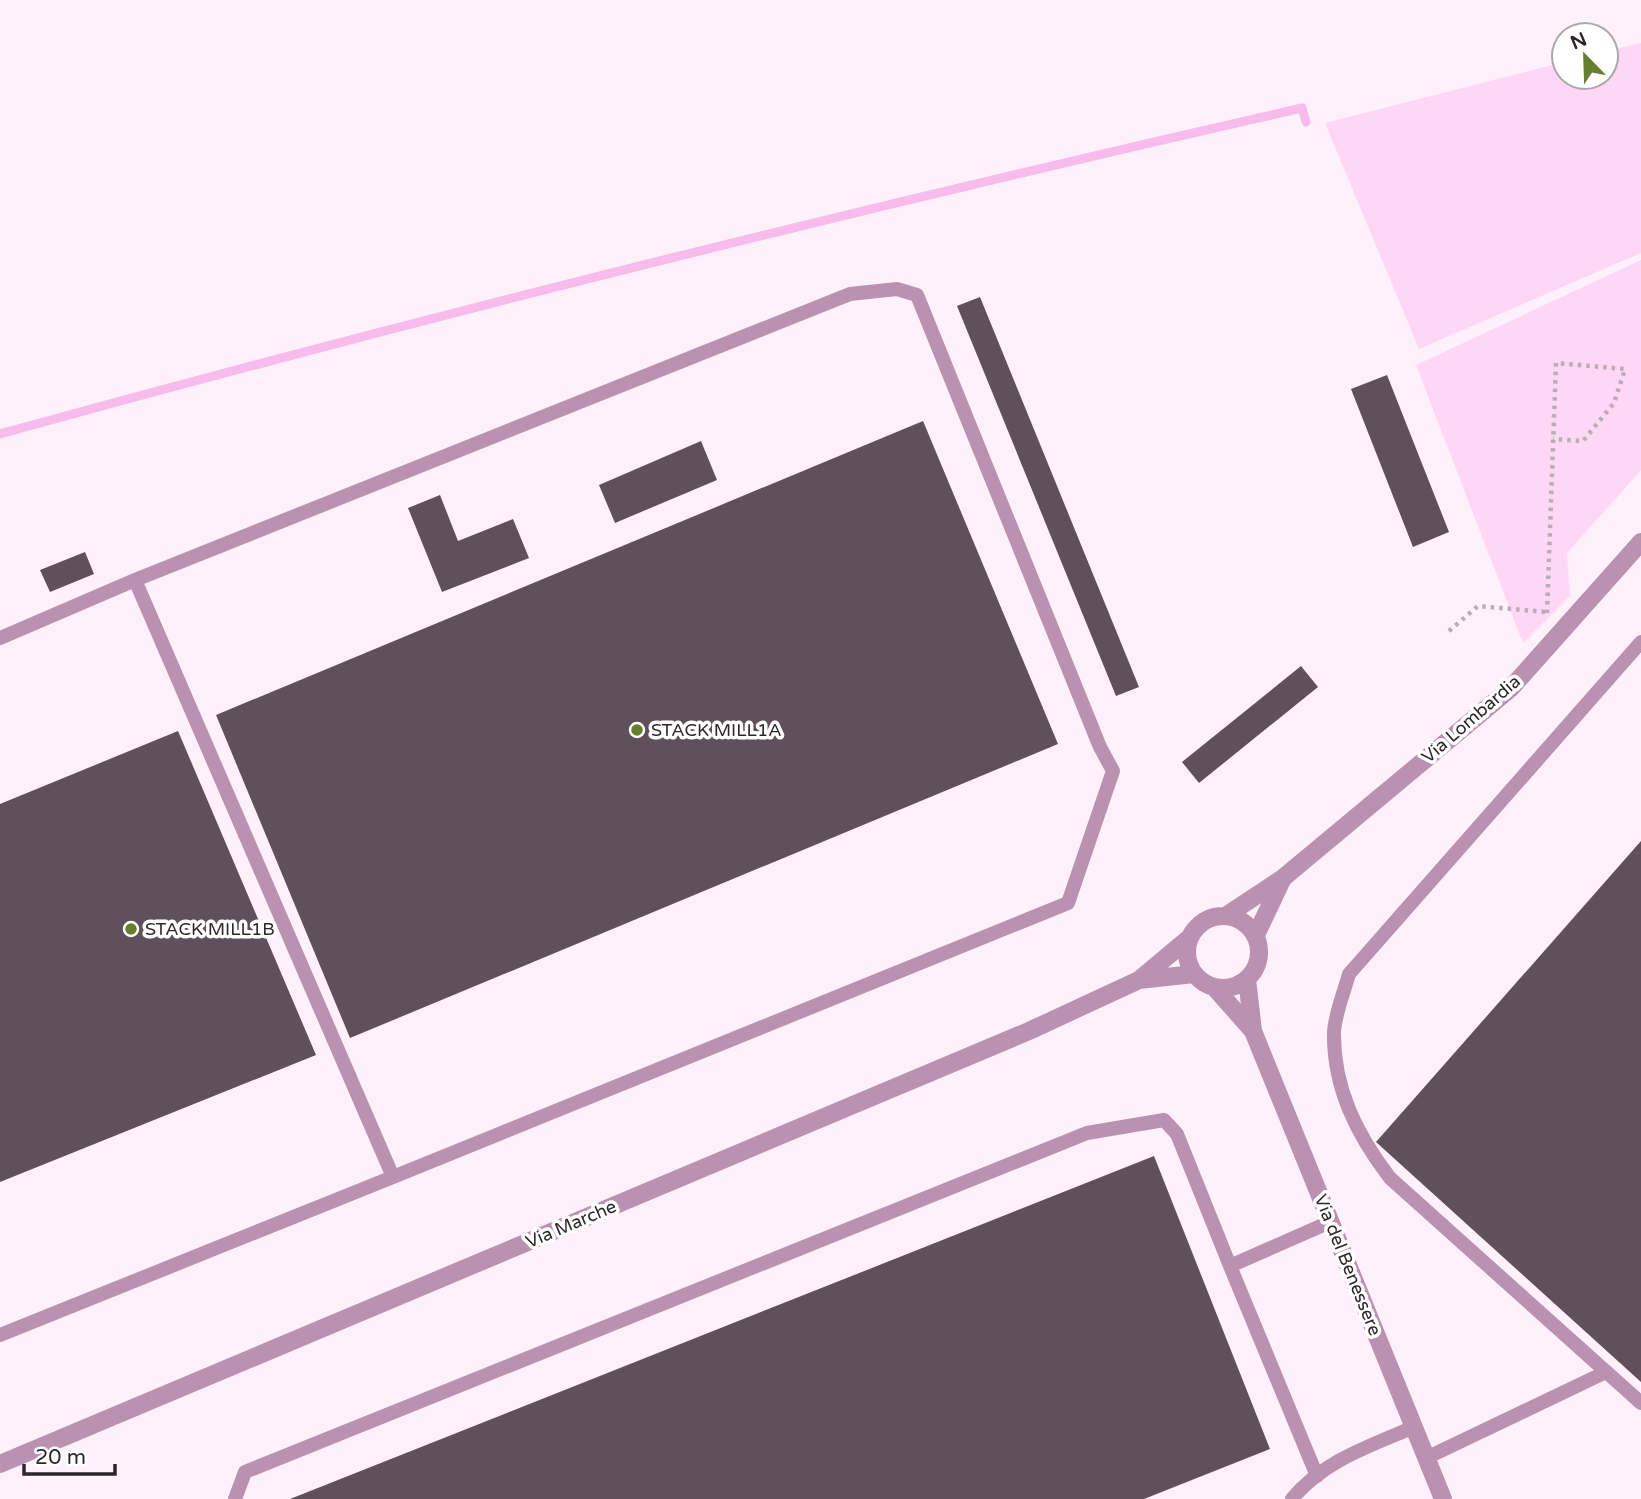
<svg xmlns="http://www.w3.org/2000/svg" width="1641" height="1499" font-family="'Varela Round',sans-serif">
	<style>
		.green { fill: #fed6f6 }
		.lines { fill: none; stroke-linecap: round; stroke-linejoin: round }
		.stream { stroke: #f8bcec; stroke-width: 9 }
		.building { fill: #5e515b }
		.path { stroke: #b8aeb6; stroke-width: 4.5; stroke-dasharray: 3.5 5; stroke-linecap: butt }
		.lane { stroke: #bb91b2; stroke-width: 14 }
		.street { stroke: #bb91b2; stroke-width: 18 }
		.poi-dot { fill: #677e2f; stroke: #fff; stroke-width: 2.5 }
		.labels { text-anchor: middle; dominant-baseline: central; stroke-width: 7; stroke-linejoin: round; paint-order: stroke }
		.street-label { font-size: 18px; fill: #2c262b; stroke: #fff }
		.poi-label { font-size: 18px; fill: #2c262b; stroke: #fff; text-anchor: start }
	</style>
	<rect width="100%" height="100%" fill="#fef1fb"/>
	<path class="green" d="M 1641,43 L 1641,253 L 1419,349 L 1325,123 L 1564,62 L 1564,77 L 1606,77 L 1606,51 Z
		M 1641,260 L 1641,470 L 1567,553 L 1570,596 L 1523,643 L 1416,365 Z"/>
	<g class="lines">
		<path class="stream" d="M 0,434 C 431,315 866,207 1302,108 L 1306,122"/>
	</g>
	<path class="building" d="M 980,297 L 1139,687 L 1116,696 L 957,306 Z
		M 1387,375 L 1449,532 L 1413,547 L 1351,389 Z
		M 923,421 L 1058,744 L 350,1038 L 216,715 Z
		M 701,441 L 717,480 L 615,523 L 599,485 Z
		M 440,495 L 458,541 L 513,519 L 529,558 L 442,592 L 408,508 Z
		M 85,552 L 94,574 L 50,592 L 40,570 Z
		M 1301,666 L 1318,687 L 1199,783 L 1182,762 Z
		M 178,731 L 316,1055 L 0,1182 L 0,804 Z
		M 1641,841 L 1641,1382 L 1376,1142 Z
		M 1154,1156 L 1270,1449 L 1144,1499 L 290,1499 Z"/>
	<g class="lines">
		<path class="path" d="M 1547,613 L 1556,363 L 1625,369 L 1614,403 L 1583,441 L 1553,439
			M 1449,631 L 1478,606 L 1546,612"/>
		<path class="lane" d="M 0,638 L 135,580 L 850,294 L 897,289 L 917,295 L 1100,747 L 1113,771 L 1068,903 L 393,1177 L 135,580
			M 1641,642 L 1349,974 C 1344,992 1335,1014 1334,1032 C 1333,1088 1357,1135 1390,1178 L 1641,1403
			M 1230,1266 L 1317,1476
			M 0,1335 L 393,1177
			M 1426,1458 L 1606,1372
			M 235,1499 L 245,1472 L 1087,1133 L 1164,1120 L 1177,1134 L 1230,1266 L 1330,1222
			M 1292,1499 C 1323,1461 1370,1446 1414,1427"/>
		<path class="street" d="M 1227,915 L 1283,878 L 1511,688 L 1641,542
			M1187 952a36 36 0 1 1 72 0a36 36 0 1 1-72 0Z
			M 1256,935 L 1283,878
			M 1247,979 L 1253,1031 L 1443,1499
			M 1139,980 L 1194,974
			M 1214,987 L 1253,1031
			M 0,1464 L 1029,1031 L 1139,980 L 1188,939"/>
	</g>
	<g class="poi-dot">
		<circle cx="637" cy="730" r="7"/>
		<circle cx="131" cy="929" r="7"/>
	</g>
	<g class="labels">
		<g class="street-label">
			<text transform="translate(1471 719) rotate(-41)">Via Lombardia</text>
			<text transform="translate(571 1224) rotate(-23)">Via Marche</text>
			<text transform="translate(1348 1265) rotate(68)">Via del Benessere</text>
		</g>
		<g class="poi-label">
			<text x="651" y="730">STACK MILL1A</text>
			<text x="145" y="929">STACK MILL1B</text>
		</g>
	</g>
	<g transform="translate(1585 56) rotate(337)"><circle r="33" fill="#ffffff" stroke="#aba8aa" stroke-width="2"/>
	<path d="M0-5L12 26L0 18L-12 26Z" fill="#677e2f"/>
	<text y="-10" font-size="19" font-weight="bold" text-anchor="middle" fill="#2c262b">N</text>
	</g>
	<path d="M24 1464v10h91v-10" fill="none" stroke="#2c262b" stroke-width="3.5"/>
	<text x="35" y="1464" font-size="21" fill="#2c262b" stroke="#ffffff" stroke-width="5" paint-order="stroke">20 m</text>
</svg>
